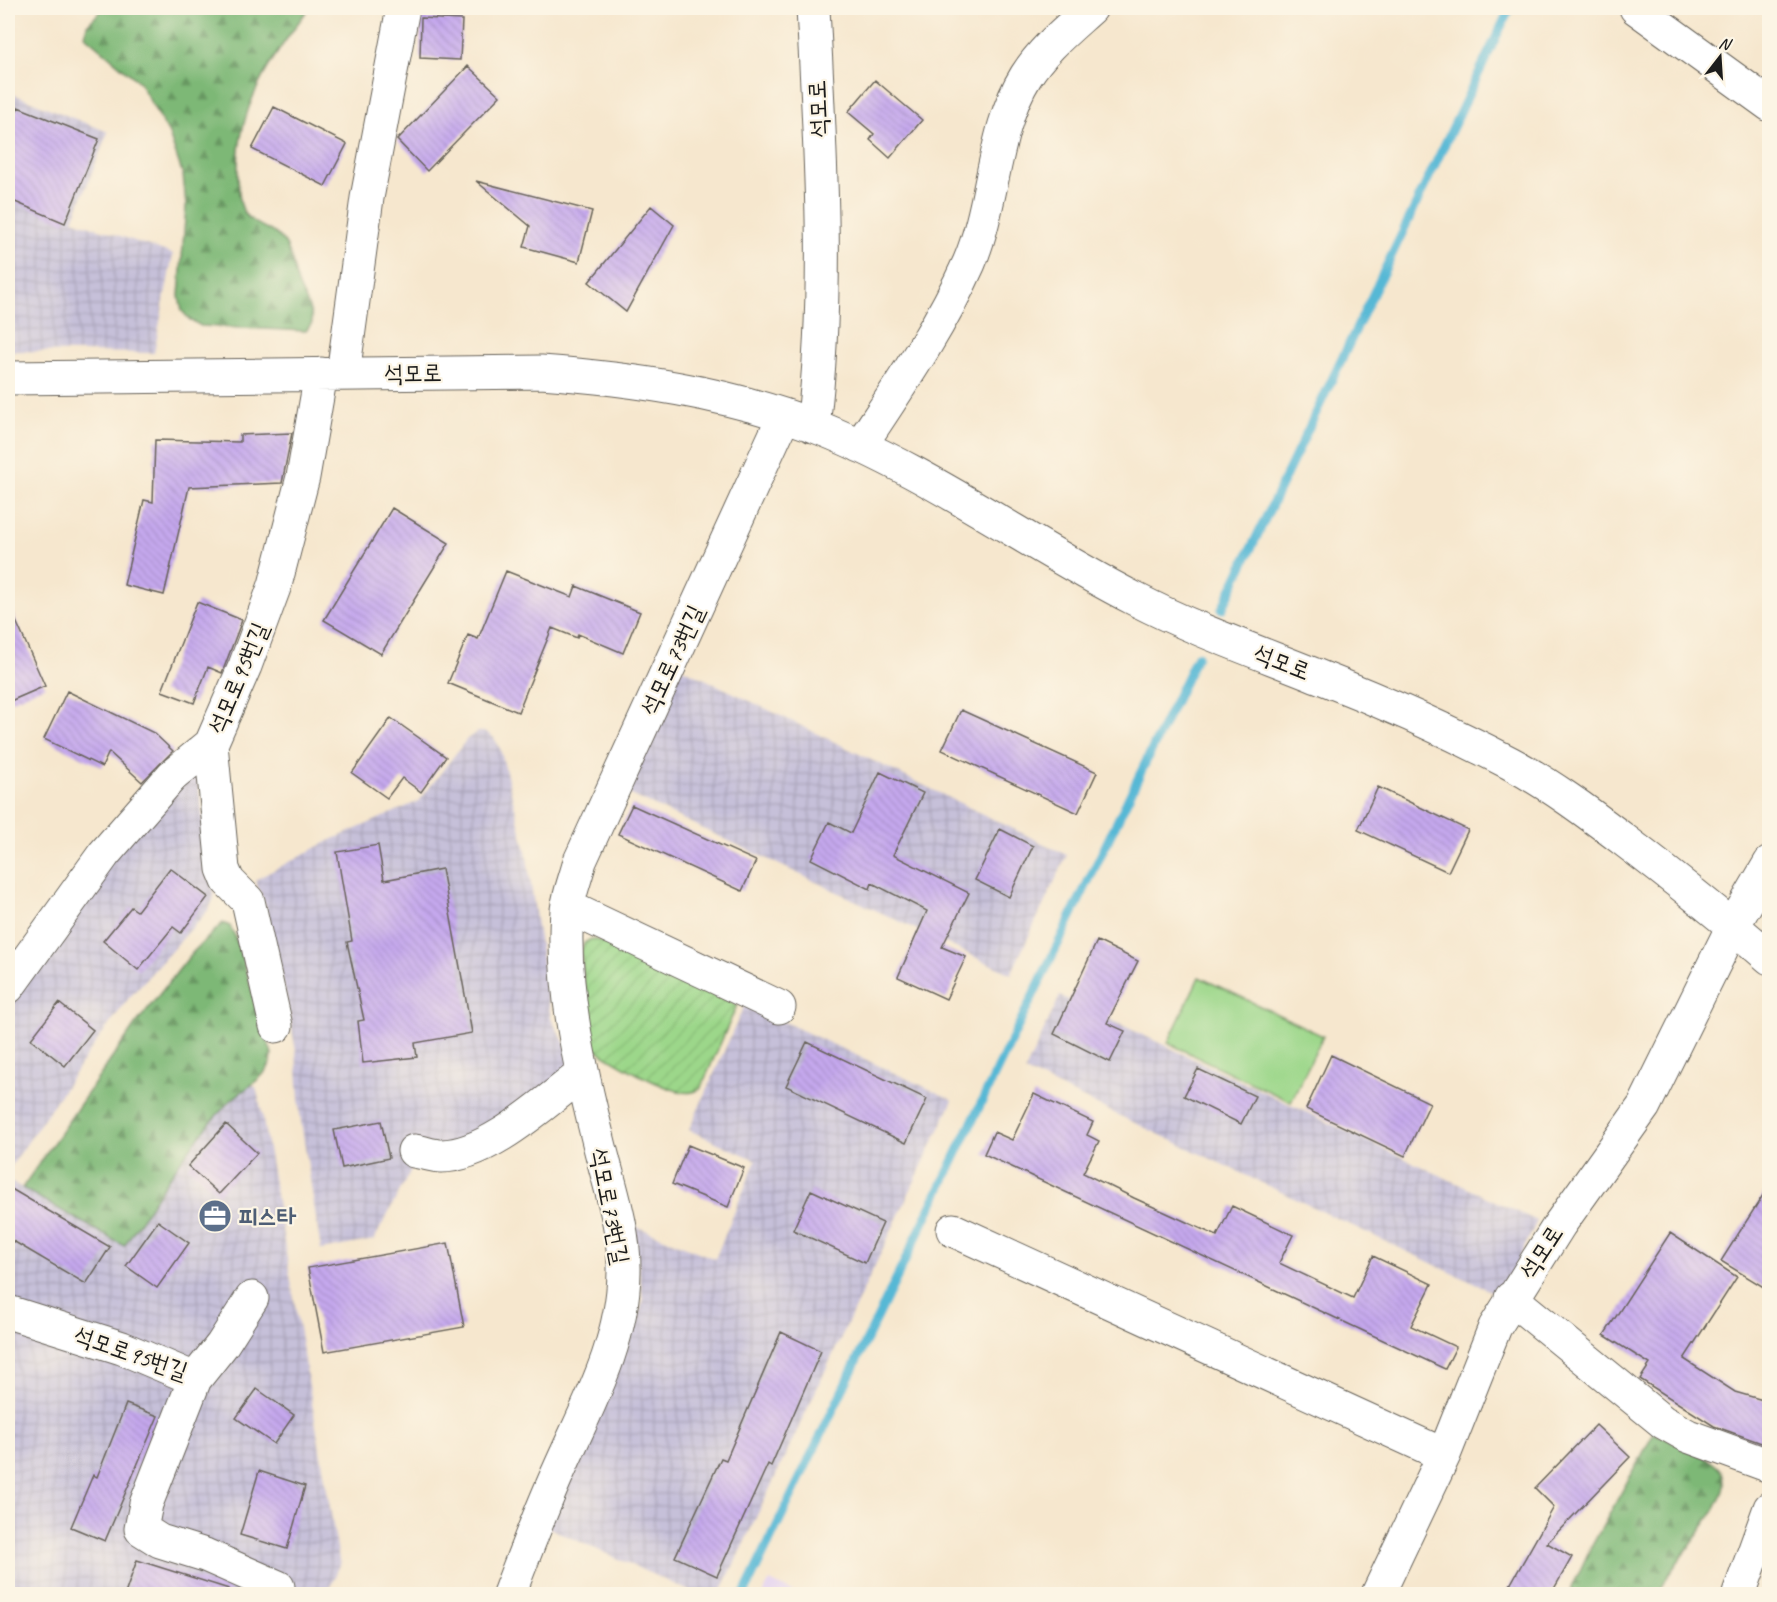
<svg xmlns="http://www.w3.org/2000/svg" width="1777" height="1602" font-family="Caveat,'Poor Story',sans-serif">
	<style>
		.built { fill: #e4d3f1 }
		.industrial { fill: url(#industrial-grid) }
		.forest { fill: url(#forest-firs); stroke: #4c6a49; stroke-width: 1.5 }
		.garden { fill: url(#garden-furrows); stroke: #5c7a53; stroke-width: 1.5 }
		.pitch { fill: #9cd78a; stroke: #5c7a53; stroke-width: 1.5 }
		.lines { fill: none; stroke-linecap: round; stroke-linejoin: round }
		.stream { stroke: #56b8d5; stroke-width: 9 }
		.building { fill: url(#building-back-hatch) }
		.minor-casing { stroke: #68635a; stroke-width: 35 }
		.minor { stroke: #fff; stroke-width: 33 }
		.labels { text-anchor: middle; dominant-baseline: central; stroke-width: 4.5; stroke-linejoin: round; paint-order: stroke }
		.street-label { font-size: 24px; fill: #1c1c1c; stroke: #fcf5e5 }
		.service-label { font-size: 24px; font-weight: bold; fill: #4e5e75; stroke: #fcf5e5; text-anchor: start }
	</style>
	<defs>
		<pattern id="industrial-grid" width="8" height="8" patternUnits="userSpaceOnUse" patternTransform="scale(1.5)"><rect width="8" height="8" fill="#c6c0d9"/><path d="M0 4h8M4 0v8" fill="none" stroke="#aaa4ba"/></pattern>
		<pattern id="forest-firs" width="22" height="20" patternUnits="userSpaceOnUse" patternTransform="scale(1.5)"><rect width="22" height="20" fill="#7db876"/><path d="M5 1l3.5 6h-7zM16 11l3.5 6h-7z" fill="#669560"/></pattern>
		<pattern id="garden-furrows" width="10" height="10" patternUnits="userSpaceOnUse" patternTransform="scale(1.5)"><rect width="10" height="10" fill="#9cd78a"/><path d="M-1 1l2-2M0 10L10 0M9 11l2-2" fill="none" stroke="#86b876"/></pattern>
		<pattern id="building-back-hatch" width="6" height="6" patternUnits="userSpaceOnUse" patternTransform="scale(1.5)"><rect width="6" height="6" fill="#c5a8ed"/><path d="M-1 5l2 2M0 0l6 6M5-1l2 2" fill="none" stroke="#a990cb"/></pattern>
	</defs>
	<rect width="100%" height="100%" fill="#fcf5e5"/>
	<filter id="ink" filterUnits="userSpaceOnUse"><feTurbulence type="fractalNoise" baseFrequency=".0167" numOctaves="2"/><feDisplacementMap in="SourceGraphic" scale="12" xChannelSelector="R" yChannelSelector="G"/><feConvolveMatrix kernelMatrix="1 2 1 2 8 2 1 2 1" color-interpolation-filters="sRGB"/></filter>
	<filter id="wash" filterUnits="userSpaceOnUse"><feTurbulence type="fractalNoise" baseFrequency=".008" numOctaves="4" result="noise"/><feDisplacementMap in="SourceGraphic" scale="24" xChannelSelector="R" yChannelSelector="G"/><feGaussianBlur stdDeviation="1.35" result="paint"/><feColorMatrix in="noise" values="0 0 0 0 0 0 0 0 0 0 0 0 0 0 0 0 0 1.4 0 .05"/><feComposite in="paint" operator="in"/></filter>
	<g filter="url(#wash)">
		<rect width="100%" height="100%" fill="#f6e7ce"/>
		<path class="built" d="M 770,1581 L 797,1594 L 763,1594 Z"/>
		<path class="industrial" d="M 8,92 L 108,132 L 73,220 L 173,254 L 154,353 L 8,351 Z
			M 680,667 L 1067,855 L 1011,974 L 625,792 Z
			M 477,732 L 486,732 L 494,738 L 500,748 L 526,851 L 551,1019 L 572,1056 L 579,1095 L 413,1166 L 374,1240 L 321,1250 L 300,1115 L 296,1051 L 281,972 L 265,905 L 255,880 L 329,841 L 419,801 L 467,739 Z
			M 193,747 L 214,898 L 209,909 L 129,998 L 91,1049 L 8,1171 L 8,965 Z
			M 1060,996 L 1537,1221 L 1501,1296 L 1025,1071 Z
			M 745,1004 L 953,1100 L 720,1594 L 696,1594 L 547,1527 L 638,1320 L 643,1300 L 633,1225 L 715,1259 L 756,1160 L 689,1130 Z
			M 250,1084 L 256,1087 L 261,1108 L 340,1565 L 327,1594 L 8,1594 L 8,1180 L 124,1246 L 182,1159 L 214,1117 Z"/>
		<path class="forest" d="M 104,8 L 309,8 C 270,61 236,107 238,176 C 239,189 238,206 247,216 C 257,227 275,229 284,242 C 292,253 293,268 297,281 C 302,296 312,307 312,323 L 306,331 L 201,326 L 190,320 L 182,311 L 179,296 L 186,206 L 183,175 L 169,134 L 139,82 L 85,36 L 87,25 Z
			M 223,923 L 230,926 L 235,936 L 272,1054 C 272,1077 243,1088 228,1103 C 187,1146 156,1197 124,1246 L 22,1188 L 135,1025 L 193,952 Z
			M 1654,1433 C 1670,1441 1715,1458 1722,1473 C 1737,1502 1667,1563 1660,1594 L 1569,1594 L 1589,1551 Z"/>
		<path class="garden" d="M 591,939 L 604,942 L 737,1005 L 701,1088 C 698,1089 695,1092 692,1092 C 675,1097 602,1057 590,1044 L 581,952 L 584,943 Z"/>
		<path class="pitch" d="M 1199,977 L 1323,1036 L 1291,1102 L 1168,1043 Z"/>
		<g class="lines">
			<path class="stream" d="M 1222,609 L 1510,8
				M 744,1594 L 1197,656"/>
		</g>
		<g id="blocks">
			<path class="building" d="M 421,18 L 462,20 L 460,60 L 420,58 Z
				M 468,66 L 500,96 L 427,171 L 397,140 Z
				M 875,80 L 922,120 L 890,158 L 870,140 L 874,134 L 848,112 Z
				M 18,107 L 99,139 L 65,223 L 8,199 L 8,134 Z
				M 274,107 L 347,144 L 325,186 L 252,149 Z
				M 476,181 L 592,211 L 579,262 L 524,247 L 530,226 Z
				M 651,206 L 674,225 L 626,312 L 589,282 Z
				M 292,433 L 282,483 L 189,487 L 164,595 L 124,585 L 144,500 L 153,502 L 155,440 L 240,442 L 240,435 Z
				M 392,508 L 449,543 L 381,654 L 324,620 Z
				M 506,571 L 572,597 L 576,586 L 640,612 L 623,653 L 578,634 L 577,638 L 552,628 L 518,712 L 448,683 L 468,635 L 478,639 Z
				M 197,602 L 242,620 L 222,673 L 208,667 L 194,703 L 162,691 Z
				M 8,603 L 45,686 L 8,702 Z
				M 67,691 L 154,733 L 173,751 L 142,782 L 109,752 L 102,767 L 44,739 Z
				M 961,710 L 1097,772 L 1078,813 L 942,750 Z
				M 391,718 L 446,757 L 421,792 L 402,778 L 387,798 L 352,773 Z
				M 880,772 L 923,793 L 893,855 L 969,893 L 942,947 L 966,957 L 946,999 L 898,977 L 927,911 L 872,883 L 870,889 L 811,859 L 829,822 L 851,833 Z
				M 1378,787 L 1468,830 L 1448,872 L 1358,830 Z
				M 632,805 L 756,861 L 742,891 L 618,834 Z
				M 1000,829 L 1033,846 L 1009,897 L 975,880 Z
				M 378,845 L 384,880 L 442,869 L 472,1033 L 415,1043 L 417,1057 L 363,1063 L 358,1021 L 364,1020 L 347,942 L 352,941 L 337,852 Z
				M 170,868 L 208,897 L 181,933 L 173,927 L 138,970 L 103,941 L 131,907 L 137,911 Z
				M 1097,941 L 1138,961 L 1107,1023 L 1125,1031 L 1110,1062 L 1054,1034 Z
				M 59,1003 L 93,1030 L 65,1066 L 31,1039 Z
				M 807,1042 L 927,1099 L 906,1143 L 786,1086 Z
				M 1331,1055 L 1430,1103 L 1405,1156 L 1306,1109 Z
				M 1198,1069 L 1255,1096 L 1241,1124 L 1184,1096 Z
				M 1034,1094 L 1093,1122 L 1087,1135 L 1099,1141 L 1083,1173 L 1134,1198 L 1217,1236 L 1232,1206 L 1293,1235 L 1279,1263 L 1353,1298 L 1373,1256 L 1432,1284 L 1411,1326 L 1456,1347 L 1445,1369 L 984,1154 L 994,1132 L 1012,1140 Z
				M 381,1121 L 389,1158 L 342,1168 L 334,1130 Z
				M 226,1124 L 257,1153 L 219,1194 L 188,1166 Z
				M 688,1145 L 744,1168 L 728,1207 L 672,1184 Z
				M 1770,1184 L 1770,1291 L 1721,1261 Z
				M 8,1187 L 110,1247 L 86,1284 L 8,1238 Z
				M 811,1190 L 883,1223 L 865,1263 L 793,1230 Z
				M 158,1221 L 189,1243 L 157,1288 L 126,1266 Z
				M 1670,1233 L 1737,1277 L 1684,1359 L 1735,1392 L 1770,1402 L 1770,1446 L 1714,1426 L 1640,1379 L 1650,1364 L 1604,1335 Z
				M 448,1243 L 464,1327 L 324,1352 L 308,1268 Z
				M 781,1332 L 821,1351 L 771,1466 L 768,1464 L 717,1576 L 675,1557 L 721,1458 L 726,1460 Z
				M 257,1389 L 294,1415 L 274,1444 L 236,1418 Z
				M 126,1404 L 158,1416 L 105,1541 L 71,1527 L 93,1475 L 97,1477 Z
				M 1596,1425 L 1630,1457 L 1547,1543 L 1572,1557 L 1551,1594 L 1505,1594 L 1554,1507 L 1535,1488 Z
				M 259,1471 L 305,1486 L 287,1549 L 240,1535 Z
				M 137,1560 L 229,1589 L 228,1594 L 125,1594 Z"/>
		</g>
	</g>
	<g filter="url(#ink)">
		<use href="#blocks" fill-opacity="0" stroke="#68635a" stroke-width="1.5"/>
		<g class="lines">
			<defs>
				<path id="minor" d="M 1636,8 L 1770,105
					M 343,374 L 367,198 L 403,8
					M 8,378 L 541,372 C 633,379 725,392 812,425 C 926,469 1027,544 1135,599 C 1195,630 1258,652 1320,677 C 1384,702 1449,731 1510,763 C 1551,785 1587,812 1624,840 C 1674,878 1723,917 1770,958
					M 813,426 C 830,287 820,146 813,8
					M 860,446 C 899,387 940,328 969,263 C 994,205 993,128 1026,76 C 1043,49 1068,29 1091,8
					M 211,744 L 223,869 L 228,881 L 248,901 L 276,1026
					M 568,907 L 779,1007
					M 8,987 L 104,854 L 172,776 L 211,744 L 245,666 L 275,585 L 303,477 L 321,374
					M 414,1151 C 423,1152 433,1156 441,1156 C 488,1156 545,1102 581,1075
					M 953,1230 L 1444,1455
					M 1511,1298 L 1663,1422 L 1688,1436 L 1770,1466
					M 8,1312 L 122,1348 L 195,1379 L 222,1345 L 252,1298
					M 195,1379 L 146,1504 L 141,1529 L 160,1541 L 205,1555 L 278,1587
					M 509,1594 C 525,1552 541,1510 560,1468 C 588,1405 623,1343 624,1272 C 625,1230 610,1187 600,1147 C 581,1072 561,987 567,910 C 569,894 576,877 580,861 L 784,416
					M 1378,1594 L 1444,1455 L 1495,1327 L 1560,1224 L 1644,1106 L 1733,926 L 1770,863
					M 1739,1594 L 1770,1508"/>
			</defs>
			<use href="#minor" class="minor-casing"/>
			<use href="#minor" class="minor"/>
		</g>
	</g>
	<defs>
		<symbol id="office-disc" viewBox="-11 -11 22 22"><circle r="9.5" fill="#5c6f8a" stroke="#fcf5e5"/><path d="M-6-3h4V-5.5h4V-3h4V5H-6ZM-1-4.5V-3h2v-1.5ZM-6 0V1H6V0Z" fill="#fff"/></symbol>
	</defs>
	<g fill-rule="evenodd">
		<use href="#office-disc" x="196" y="1197" width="38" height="38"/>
	</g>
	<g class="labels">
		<g class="street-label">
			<text transform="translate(818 109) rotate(-93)">석모로</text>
			<text transform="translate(413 373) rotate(-1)">석모로</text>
			<text transform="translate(672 660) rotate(-65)">석모로73번길</text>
			<text transform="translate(1282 662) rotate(21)">석모로</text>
			<text transform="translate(238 678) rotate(-67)">석모로95번길</text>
			<text transform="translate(610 1206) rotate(79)">석모로73번길</text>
			<text transform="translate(1541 1252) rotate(-57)">석모로</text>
			<text transform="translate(131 1353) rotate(19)">석모로95번길</text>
		</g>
		<g class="service-label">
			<text x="238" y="1216">피스타</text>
		</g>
	</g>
	<rect width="1777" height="1602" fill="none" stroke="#fcf5e5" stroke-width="30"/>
	<g transform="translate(1720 57) rotate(17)" stroke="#fcf5e5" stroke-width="4.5" paint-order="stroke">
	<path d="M0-4.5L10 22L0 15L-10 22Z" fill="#1c1c1c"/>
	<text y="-9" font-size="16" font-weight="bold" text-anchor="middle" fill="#1c1c1c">N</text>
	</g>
</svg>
